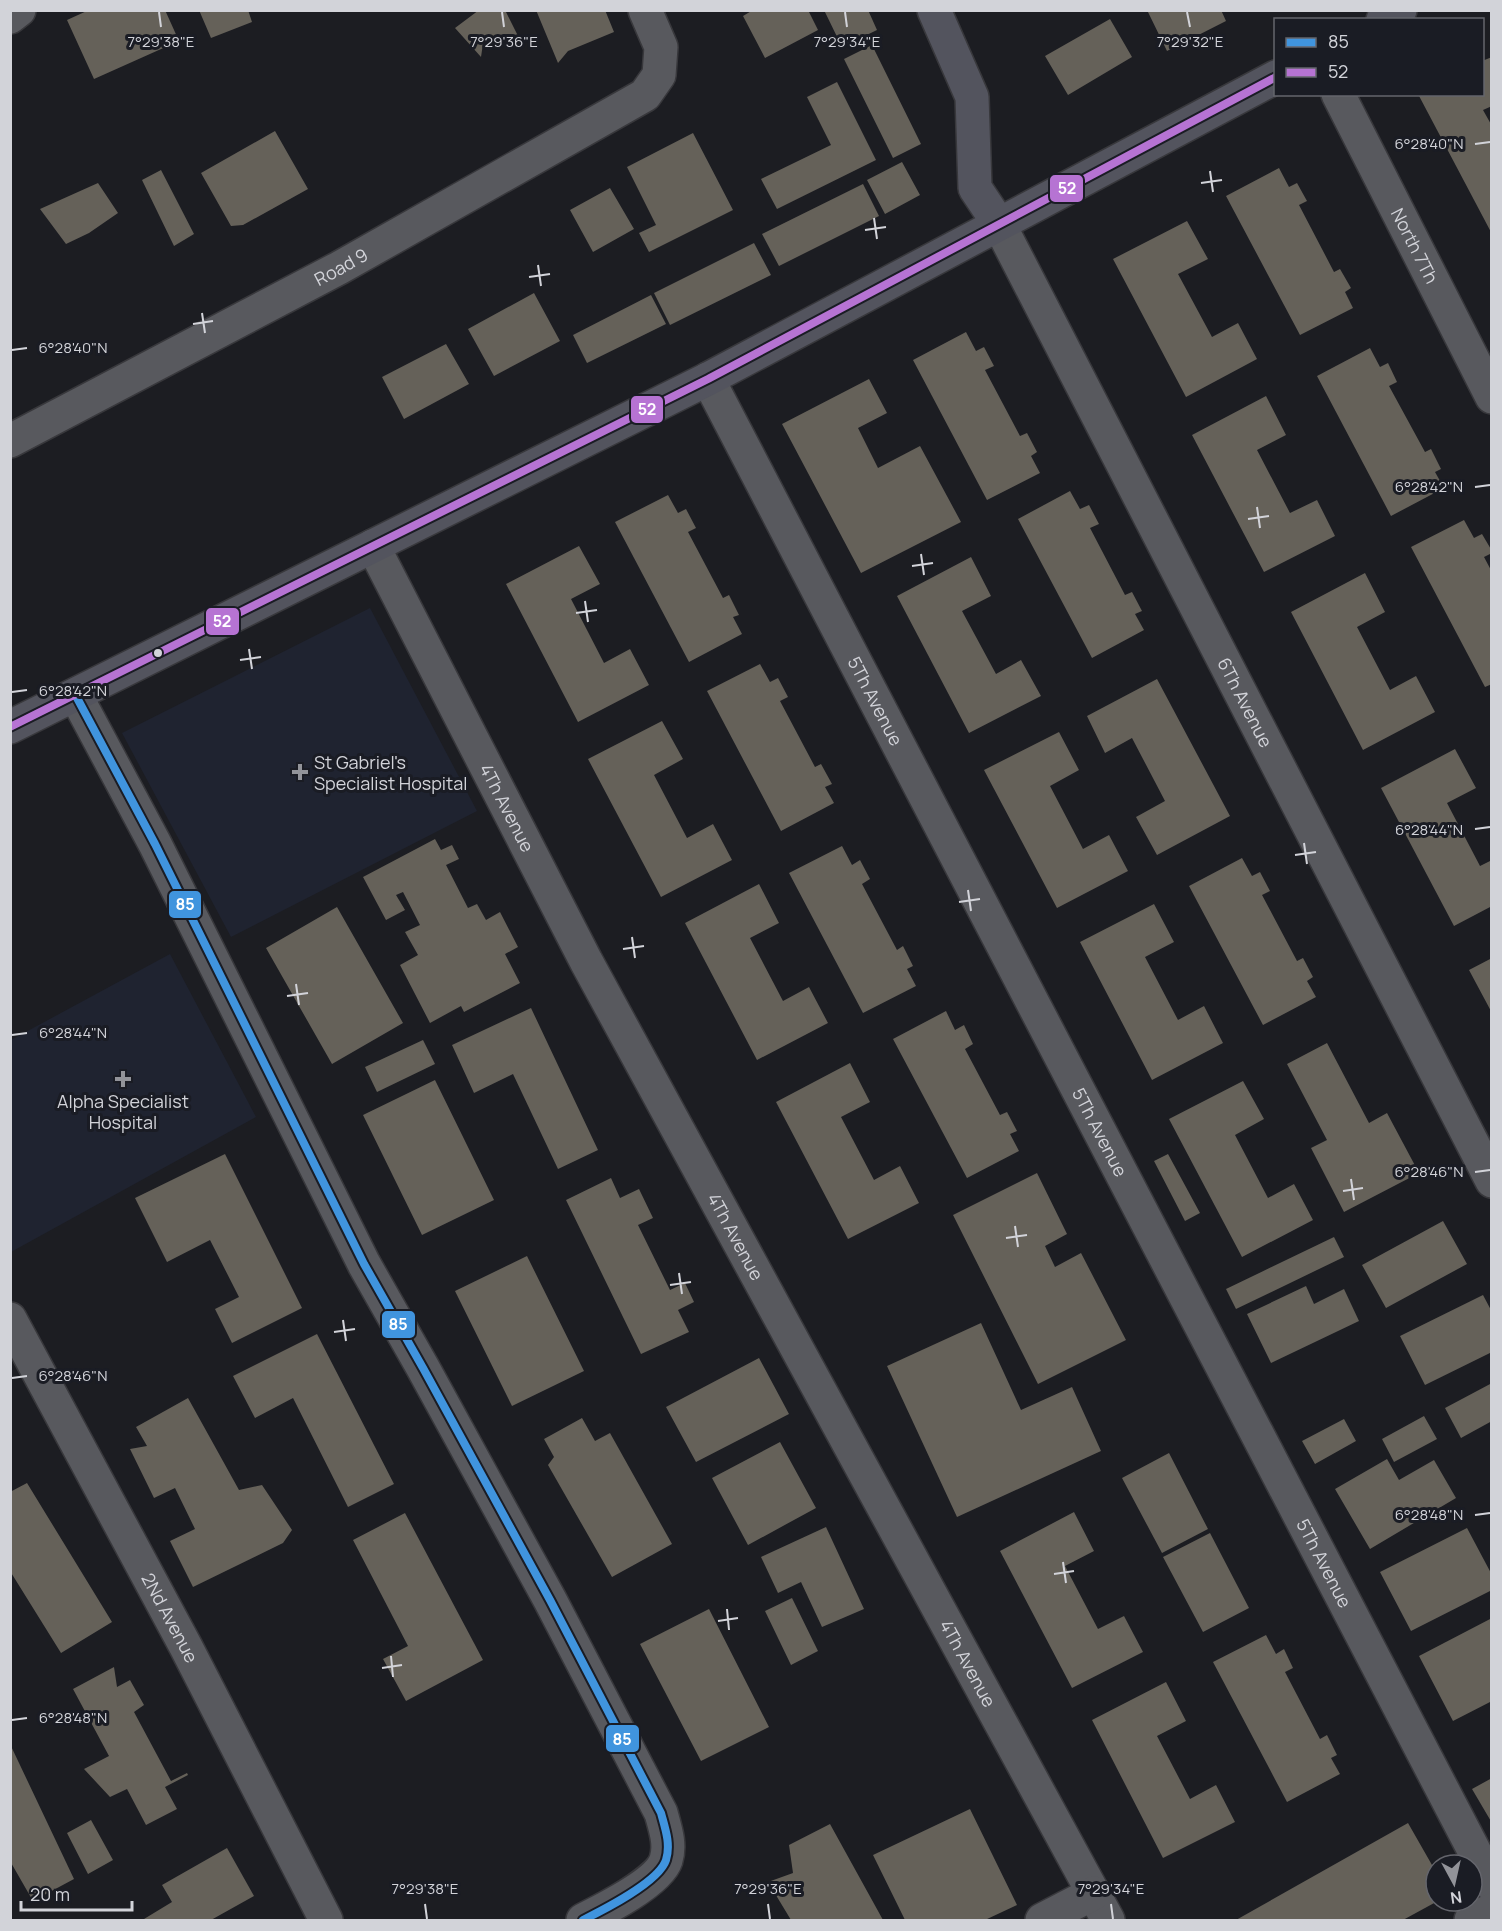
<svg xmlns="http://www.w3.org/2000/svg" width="1502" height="1931" font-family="Manrope,sans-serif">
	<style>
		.built { fill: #1f2330 }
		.building { fill: #656159 }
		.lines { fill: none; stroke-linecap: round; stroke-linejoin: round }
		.minor-casing { stroke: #38383c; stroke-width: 36 }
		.major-casing { stroke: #38383c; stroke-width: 36 }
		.minor { stroke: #58595e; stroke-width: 33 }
		.major { stroke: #53545e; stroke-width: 33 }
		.bus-1-casing { stroke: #1a1c24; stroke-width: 12 }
		.bus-2-casing { stroke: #1a1c24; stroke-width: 12 }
		.bus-1 { stroke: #4094de; stroke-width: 8 }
		.bus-2 { stroke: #b673d3; stroke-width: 8 }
		.ticks { fill: none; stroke: #d2d3d9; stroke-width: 2 }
		.bus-dot { fill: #d2d3d9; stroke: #1a1c24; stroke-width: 2 }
		.poi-dot { fill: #929399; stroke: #1a1c24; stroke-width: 2 }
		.labels { text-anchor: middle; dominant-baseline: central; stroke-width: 6; stroke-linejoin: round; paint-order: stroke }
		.street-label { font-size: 18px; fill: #d2d3d9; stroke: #1a1c24 }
		.poi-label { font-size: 18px; fill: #d2d3d9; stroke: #1a1c24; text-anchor: start }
		.ticks-label { font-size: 15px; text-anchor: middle; fill: #d2d3d9; stroke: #1a1c24; stroke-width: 6; stroke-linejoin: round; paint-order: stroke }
		.line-badge { stroke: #1a1c24; stroke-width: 2 }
		.badge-label { font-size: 16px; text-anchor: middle; font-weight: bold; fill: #fff }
	</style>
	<rect width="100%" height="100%" fill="#1c1d22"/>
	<path class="built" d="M 370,608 L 477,811 L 231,937 L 122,733 Z
		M 170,954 L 256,1117 L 11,1252 L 11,1040 Z"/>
	<path class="building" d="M 89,10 L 165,10 L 179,41 L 94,79 L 67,20 Z
		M 199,10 L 248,10 L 252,22 L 211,38 Z
		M 479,10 L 505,10 L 519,38 L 484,37 L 481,57 L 455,28 Z
		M 536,10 L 605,10 L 614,32 L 568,51 L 558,63 Z
		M 753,10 L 808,10 L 818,30 L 765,58 L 743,16 Z
		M 824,10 L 868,10 L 877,30 L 842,47 Z
		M 1147,10 L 1221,10 L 1226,21 L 1167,51 Z
		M 1110,19 L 1132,57 L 1068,95 L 1045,56 Z
		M 872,45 L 921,144 L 893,158 L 844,59 Z
		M 1492,57 L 1492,106 L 1483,110 L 1492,126 L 1492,234 L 1418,94 L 1482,94 L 1482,61 Z
		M 837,82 L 876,160 L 777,209 L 761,179 L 831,145 L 807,97 Z
		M 275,131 L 308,189 L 243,225 L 231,226 L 201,173 Z
		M 693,133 L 733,210 L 649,252 L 639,233 L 656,225 L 627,167 Z
		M 902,162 L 920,195 L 885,214 L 867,180 Z
		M 1279,168 L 1289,187 L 1297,183 L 1307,201 L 1299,205 L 1334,272 L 1340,269 L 1351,288 L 1345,292 L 1353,308 L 1300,335 L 1226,196 Z
		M 161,170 L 194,234 L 174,246 L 142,180 Z
		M 98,183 L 118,213 L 89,233 L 66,244 L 40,209 Z
		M 863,184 L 879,216 L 779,266 L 762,234 Z
		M 610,188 L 634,229 L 593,252 L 570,210 Z
		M 1187,221 L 1208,259 L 1178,274 L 1212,337 L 1238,323 L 1257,359 L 1186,397 L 1113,259 Z
		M 754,243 L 771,275 L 670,325 L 654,293 Z
		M 534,293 L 560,341 L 494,376 L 468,329 Z
		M 651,295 L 666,324 L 587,363 L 573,335 Z
		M 966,332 L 976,351 L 984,347 L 994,366 L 985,370 L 1020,436 L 1027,433 L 1037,452 L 1031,456 L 1040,473 L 987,500 L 913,360 Z
		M 446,344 L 469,384 L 404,419 L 382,377 Z
		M 1370,348 L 1380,367 L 1388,363 L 1397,382 L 1389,386 L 1425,452 L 1431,449 L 1441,469 L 1435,472 L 1444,488 L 1391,516 L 1317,376 Z
		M 869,379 L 887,413 L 858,428 L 878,468 L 920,446 L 961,522 L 861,573 L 782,424 Z
		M 1266,396 L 1286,435 L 1257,450 L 1290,513 L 1317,500 L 1335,536 L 1264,572 L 1192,435 Z
		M 1070,491 L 1080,509 L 1089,505 L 1099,524 L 1090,528 L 1125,595 L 1132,592 L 1142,611 L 1135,614 L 1144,630 L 1092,658 L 1018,519 Z
		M 668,495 L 678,513 L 686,509 L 696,528 L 688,532 L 723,598 L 729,595 L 739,615 L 733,617 L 742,634 L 689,662 L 615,522 Z
		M 1464,520 L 1474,538 L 1482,534 L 1492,551 L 1492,553 L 1484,557 L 1492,572 L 1492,684 L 1485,687 L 1411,547 Z
		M 579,546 L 600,584 L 571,599 L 604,663 L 630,649 L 649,685 L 578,722 L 506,584 Z
		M 971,557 L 991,596 L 962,611 L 996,674 L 1021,660 L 1041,696 L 969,733 L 897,596 Z
		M 1365,573 L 1385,612 L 1357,627 L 1390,690 L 1416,676 L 1435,712 L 1363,750 L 1291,612 Z
		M 760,664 L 770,682 L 778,678 L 788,697 L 780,701 L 815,767 L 821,764 L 832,784 L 825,787 L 834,803 L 781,831 L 707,691 Z
		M 1157,679 L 1230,816 L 1157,855 L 1136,817 L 1165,801 L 1132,738 L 1105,753 L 1087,716 Z
		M 662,721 L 683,759 L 654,775 L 687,838 L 713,824 L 732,860 L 661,897 L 588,759 Z
		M 1059,732 L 1079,770 L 1050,786 L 1083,849 L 1109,835 L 1128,871 L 1057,908 L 984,770 Z
		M 1455,749 L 1476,788 L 1447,803 L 1480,866 L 1492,860 L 1492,906 L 1454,926 L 1381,788 Z
		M 435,839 L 441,850 L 452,845 L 459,859 L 446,865 L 468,908 L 477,904 L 486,920 L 500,912 L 518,947 L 505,954 L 520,983 L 464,1012 L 461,1006 L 430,1023 L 400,965 L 418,955 L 405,932 L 420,925 L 403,892 L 396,895 L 405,910 L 386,920 L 363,877 Z
		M 842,846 L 852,865 L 860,860 L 870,879 L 862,884 L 897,950 L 903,946 L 913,966 L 907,969 L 916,986 L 863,1013 L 789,873 Z
		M 1242,858 L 1252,876 L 1260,872 L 1270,891 L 1262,895 L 1297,961 L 1303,958 L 1313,977 L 1307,981 L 1316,997 L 1263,1025 L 1189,886 Z
		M 759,884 L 779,923 L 750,938 L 783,1001 L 809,987 L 828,1023 L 757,1060 L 685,923 Z
		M 1154,904 L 1174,942 L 1145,957 L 1178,1020 L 1204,1006 L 1223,1043 L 1152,1080 L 1080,942 Z
		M 337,907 L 403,1023 L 332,1064 L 266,948 Z
		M 1492,958 L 1492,1013 L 1469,970 Z
		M 531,1008 L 598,1150 L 558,1169 L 513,1074 L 474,1093 L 452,1045 Z
		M 946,1011 L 955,1030 L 964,1025 L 973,1044 L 965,1049 L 1000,1115 L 1007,1112 L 1017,1131 L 1010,1134 L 1019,1151 L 967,1178 L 893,1039 Z
		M 423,1040 L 435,1064 L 377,1092 L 365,1067 Z
		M 1327,1043 L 1369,1123 L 1387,1113 L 1419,1173 L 1344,1212 L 1311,1148 L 1327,1140 L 1287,1064 Z
		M 850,1063 L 870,1102 L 841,1117 L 874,1180 L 900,1166 L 919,1203 L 848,1239 L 776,1102 Z
		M 435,1080 L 494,1200 L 422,1235 L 363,1115 Z
		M 1243,1081 L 1264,1119 L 1235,1135 L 1268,1198 L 1294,1184 L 1313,1220 L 1242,1257 L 1169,1119 Z
		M 225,1154 L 302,1308 L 232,1343 L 215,1309 L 239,1297 L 210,1240 L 167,1262 L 135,1198 Z
		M 1168,1154 L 1200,1213 L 1185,1221 L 1154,1161 Z
		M 1037,1173 L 1067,1234 L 1045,1246 L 1055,1267 L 1081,1253 L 1126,1340 L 1038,1384 L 953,1215 Z
		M 611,1178 L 620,1198 L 639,1189 L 653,1218 L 638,1225 L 670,1290 L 685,1283 L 694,1302 L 678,1310 L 689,1332 L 641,1354 L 566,1200 Z
		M 1443,1221 L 1467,1264 L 1386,1308 L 1362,1265 Z
		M 1334,1237 L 1344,1257 L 1236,1309 L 1226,1289 Z
		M 527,1256 L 584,1371 L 512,1406 L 455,1291 Z
		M 1306,1286 L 1314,1304 L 1344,1289 L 1359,1321 L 1271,1363 L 1247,1314 Z
		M 1483,1295 L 1492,1312 L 1492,1352 L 1425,1385 L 1400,1336 Z
		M 981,1323 L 1021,1410 L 1072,1387 L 1101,1451 L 957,1517 L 887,1366 Z
		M 317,1334 L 394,1484 L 348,1507 L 293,1398 L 255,1418 L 233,1376 Z
		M 759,1358 L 789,1414 L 696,1462 L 666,1407 Z
		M 1492,1383 L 1492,1421 L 1461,1438 L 1445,1408 Z
		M 188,1398 L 239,1490 L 262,1485 L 292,1530 L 283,1543 L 193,1587 L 170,1541 L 195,1529 L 175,1488 L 154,1498 L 130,1449 L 147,1446 L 136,1427 Z
		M 1424,1416 L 1437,1439 L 1394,1462 L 1382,1439 Z
		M 582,1418 L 595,1441 L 610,1433 L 672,1544 L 612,1577 L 548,1465 L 554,1457 L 544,1439 Z
		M 1344,1419 L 1356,1441 L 1315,1464 L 1302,1441 Z
		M 780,1442 L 816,1508 L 748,1545 L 712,1478 Z
		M 1169,1453 L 1208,1529 L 1162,1553 L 1122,1478 Z
		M 1387,1459 L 1399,1480 L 1434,1460 L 1456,1498 L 1370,1549 L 1335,1489 Z
		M 27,1483 L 112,1622 L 61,1653 L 10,1571 L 10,1492 Z
		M 1074,1512 L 1094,1551 L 1065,1566 L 1098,1629 L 1124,1616 L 1143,1652 L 1072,1688 L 1000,1551 Z
		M 405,1513 L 483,1660 L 406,1701 L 383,1659 L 408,1646 L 353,1540 Z
		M 826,1527 L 864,1609 L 822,1627 L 801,1582 L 778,1593 L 761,1557 Z
		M 1467,1528 L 1492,1575 L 1492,1590 L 1411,1631 L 1380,1572 Z
		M 1210,1533 L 1249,1608 L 1203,1632 L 1163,1557 Z
		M 792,1598 L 818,1651 L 791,1665 L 765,1611 Z
		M 709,1609 L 769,1727 L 701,1761 L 640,1644 Z
		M 1492,1618 L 1492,1701 L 1453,1721 L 1419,1656 Z
		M 1266,1635 L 1276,1654 L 1284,1649 L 1293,1668 L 1285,1672 L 1320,1739 L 1327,1735 L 1337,1755 L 1331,1758 L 1340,1774 L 1287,1802 L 1213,1662 Z
		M 114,1667 L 117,1687 L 130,1680 L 144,1705 L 134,1712 L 171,1781 L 187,1773 L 188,1775 L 165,1787 L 177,1809 L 146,1825 L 127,1789 L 110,1797 L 84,1769 L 109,1756 L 73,1689 Z
		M 1166,1682 L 1186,1721 L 1157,1736 L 1190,1799 L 1216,1785 L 1235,1822 L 1163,1858 L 1092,1720 Z
		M 10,1744 L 74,1879 L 33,1901 L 10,1861 Z
		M 1492,1778 L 1492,1823 L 1472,1789 Z
		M 970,1809 L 1017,1905 L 985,1920 L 905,1920 L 873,1855 Z
		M 91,1820 L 113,1860 L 88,1874 L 67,1833 Z
		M 1408,1823 L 1436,1872 L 1436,1902 L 1403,1920 L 1236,1920 Z
		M 830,1824 L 883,1920 L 791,1920 L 768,1882 L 793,1873 L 789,1845 Z
		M 227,1848 L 254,1896 L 211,1920 L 145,1920 L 144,1919 L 172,1902 L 162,1885 Z"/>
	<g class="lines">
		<defs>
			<g id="minor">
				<path d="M 10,17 L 19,10"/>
				<path id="s1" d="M 1338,94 L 1492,397"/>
				<path id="s2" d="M 999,224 L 1492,1181"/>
				<path id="s3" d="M 708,379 L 1492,1885"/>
				<path id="s4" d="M 10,441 L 339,268 L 645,95 L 659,75 L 661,47 L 645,10"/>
				<path id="s5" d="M 373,546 L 586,961 L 1108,1920"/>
				<path d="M 76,696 L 155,844 L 364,1264 L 423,1368 L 550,1600 L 661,1813 C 665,1828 671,1844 666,1860 C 659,1882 603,1910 583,1920"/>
				<path id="s6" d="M 10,1319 L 186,1647 L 326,1920"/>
				<path d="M 1042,1920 L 1094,1893"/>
				<path d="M 1471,1920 L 1492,1910"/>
			</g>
			<path id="major" d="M 934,10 L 972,97 L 975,188 L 999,224
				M 1383,20 L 1400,10
				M 10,727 L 708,379 L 1276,77"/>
		</defs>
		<use href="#minor" class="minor-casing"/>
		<use href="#major" class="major-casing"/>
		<use href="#minor" class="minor"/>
		<use href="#major" class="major"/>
		<defs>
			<path id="bus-1" d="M 76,696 L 155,844 L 364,1264 L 423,1368 L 550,1600 L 661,1813 C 665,1828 671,1844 666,1860 C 659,1882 603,1910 583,1920"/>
			<path id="bus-2" d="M 10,727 L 708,379 L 1276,77"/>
		</defs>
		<use href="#bus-1" class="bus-1-casing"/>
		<use href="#bus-2" class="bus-2-casing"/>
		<use href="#bus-1" class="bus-1"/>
		<use href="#bus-2" class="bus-2"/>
	</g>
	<path class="ticks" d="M 159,12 L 161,27M 502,12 L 504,27M 845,12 L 847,27M 1187,12 L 1190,27M 1475,144 L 1490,142M 1210,171 L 1213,192M 1201,183 L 1222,180M 874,218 L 877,239M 865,230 L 886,227M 538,265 L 541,286M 529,277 L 550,274M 202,313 L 205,333M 193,324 L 213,321M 12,350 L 27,348M 1475,487 L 1490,485M 1257,507 L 1260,528M 1248,519 L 1269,516M 921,554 L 924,575M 912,566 L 933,563M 585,601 L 588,622M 576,613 L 597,610M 249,649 L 252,669M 240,660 L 261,657M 12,692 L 27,690M 1475,829 L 1490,827M 1304,843 L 1307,864M 1295,855 L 1316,852M 968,890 L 971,911M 959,902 L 980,899M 632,937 L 635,958M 623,949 L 644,946M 296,984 L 299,1005M 287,996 L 308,993M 12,1035 L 27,1033M 1475,1172 L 1490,1170M 1351,1179 L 1354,1200M 1343,1191 L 1363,1188M 1015,1226 L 1018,1247M 1006,1238 L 1027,1235M 679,1273 L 682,1294M 670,1285 L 691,1282M 343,1320 L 346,1341M 334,1332 L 355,1329M 12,1378 L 27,1376M 1475,1515 L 1490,1513M 1063,1562 L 1066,1583M 1054,1574 L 1074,1571M 727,1609 L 729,1630M 718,1621 L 738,1618M 391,1656 L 393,1677M 382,1668 L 402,1665M 12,1720 L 27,1718M 425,1904 L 427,1919M 768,1904 L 770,1919M 1111,1904 L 1113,1919"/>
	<circle class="bus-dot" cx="158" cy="653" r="5"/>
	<g class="poi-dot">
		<path d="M297 763h6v6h6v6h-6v6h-6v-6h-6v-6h6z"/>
		<path d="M120 1070h6v6h6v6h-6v6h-6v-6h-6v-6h6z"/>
	</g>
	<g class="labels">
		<g class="street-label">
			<text stroke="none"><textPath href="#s1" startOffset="170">North 7Th</textPath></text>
			<text stroke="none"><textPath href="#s4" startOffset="374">Road 9</textPath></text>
			<text stroke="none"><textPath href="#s3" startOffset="363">5Th Avenue</textPath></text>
			<text stroke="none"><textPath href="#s2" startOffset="538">6Th Avenue</textPath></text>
			<text stroke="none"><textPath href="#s5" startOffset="294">4Th Avenue</textPath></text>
			<text stroke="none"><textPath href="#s3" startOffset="849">5Th Avenue</textPath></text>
			<text stroke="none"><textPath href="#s5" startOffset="780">4Th Avenue</textPath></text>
			<text stroke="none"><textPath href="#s3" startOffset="1335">5Th Avenue</textPath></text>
			<text stroke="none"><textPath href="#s6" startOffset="339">2Nd Avenue</textPath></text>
			<text stroke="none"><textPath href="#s5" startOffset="1266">4Th Avenue</textPath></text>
		</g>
		<g class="poi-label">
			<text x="314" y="762">St Gabriel's<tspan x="314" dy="21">Specialist Hospital</tspan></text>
			<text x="123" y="1101" text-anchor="middle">Alpha Specialist<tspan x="123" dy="21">Hospital</tspan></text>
		</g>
	</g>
	<g class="ticks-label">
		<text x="161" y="47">7°29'38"E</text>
		<text x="504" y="47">7°29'36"E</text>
		<text x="847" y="47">7°29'34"E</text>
		<text x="1190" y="47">7°29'32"E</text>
		<text x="1429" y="149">6°28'40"N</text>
		<text x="73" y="353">6°28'40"N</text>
		<text x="1429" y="492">6°28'42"N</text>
		<text x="73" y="696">6°28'42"N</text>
		<text x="1429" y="835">6°28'44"N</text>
		<text x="73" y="1038">6°28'44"N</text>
		<text x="1429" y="1177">6°28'46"N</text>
		<text x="73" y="1381">6°28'46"N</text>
		<text x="1429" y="1520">6°28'48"N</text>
		<text x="73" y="1723">6°28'48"N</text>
		<text x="425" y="1894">7°29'38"E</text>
		<text x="768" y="1894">7°29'36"E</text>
		<text x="1111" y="1894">7°29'34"E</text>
	</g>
	<g class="line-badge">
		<rect x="1049" y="174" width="35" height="29" rx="6" fill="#b673d3"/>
		<rect x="630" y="395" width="34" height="29" rx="6" fill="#b673d3"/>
		<rect x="205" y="607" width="35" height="29" rx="6" fill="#b673d3"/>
		<rect x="168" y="890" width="34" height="29" rx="6" fill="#4094de"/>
		<rect x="381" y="1310" width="35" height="29" rx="6" fill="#4094de"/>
		<rect x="605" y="1724" width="35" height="29" rx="6" fill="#4094de"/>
	</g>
	<g class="badge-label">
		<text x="1067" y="194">52</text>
		<text x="647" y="415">52</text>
		<text x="222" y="627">52</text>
		<text x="185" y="910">85</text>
		<text x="398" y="1330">85</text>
		<text x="622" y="1745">85</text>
	</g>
	<rect width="1502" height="1931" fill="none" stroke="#d2d3d9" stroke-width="24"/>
	<rect x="1274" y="18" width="210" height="78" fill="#1a1c24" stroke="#64656c" stroke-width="1.5"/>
	<rect x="1286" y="38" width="30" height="9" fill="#4094de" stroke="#64656c" stroke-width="1.5"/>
	<text x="1328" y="48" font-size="18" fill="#d2d3d9">85</text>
	<rect x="1286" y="68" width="30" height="9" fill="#b673d3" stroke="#64656c" stroke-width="1.5"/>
	<text x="1328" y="78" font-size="18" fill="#d2d3d9">52</text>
	<g transform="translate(1454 1883) rotate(172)"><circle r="28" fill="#1a1c24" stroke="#64656c" stroke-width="1.5"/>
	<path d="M0-4.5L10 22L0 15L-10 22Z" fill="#929399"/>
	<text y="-9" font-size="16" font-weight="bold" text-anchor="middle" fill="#d2d3d9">N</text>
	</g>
	<path d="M21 1901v9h111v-9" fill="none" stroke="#d2d3d9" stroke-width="3"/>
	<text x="30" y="1901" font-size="18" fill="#d2d3d9" stroke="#1a1c24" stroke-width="4.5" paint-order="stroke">20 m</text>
</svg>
